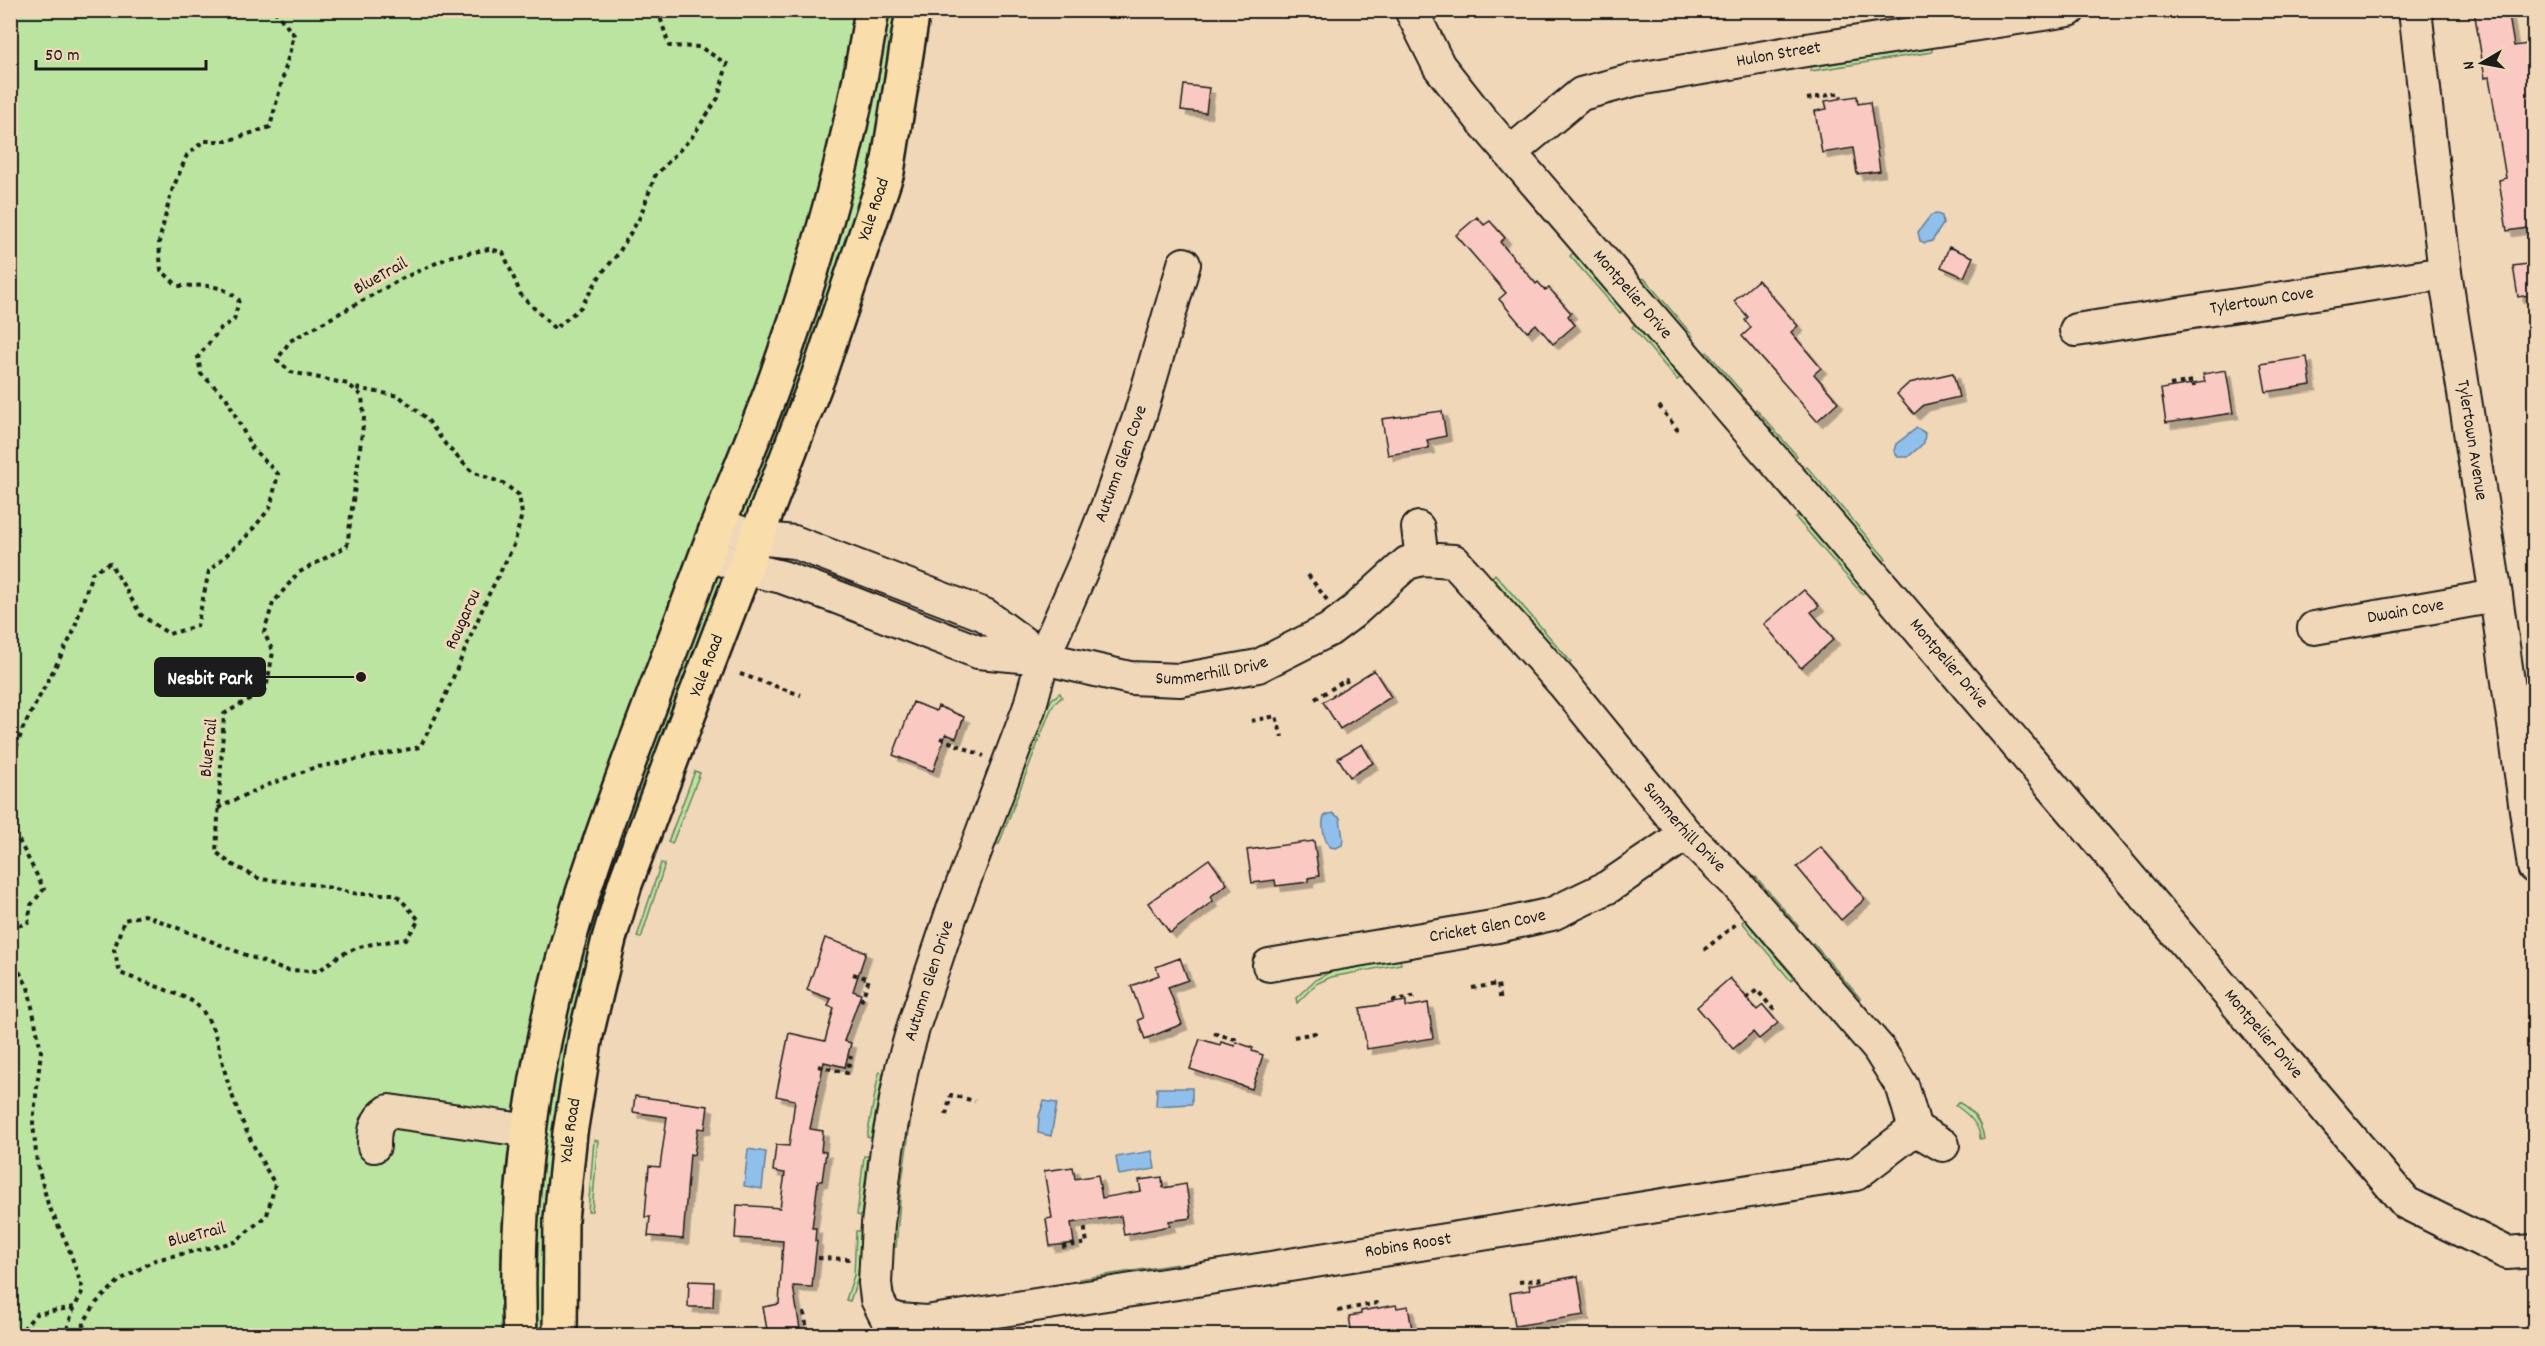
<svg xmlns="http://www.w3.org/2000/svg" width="2545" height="1346" font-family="Dekko,sans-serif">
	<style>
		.green { fill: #bbe4a0; stroke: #6c805e; stroke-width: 1.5 }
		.water { fill: #90bfeb; stroke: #627e98; stroke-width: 1.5 }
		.building { fill: #facac2; stroke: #1c1c1c; stroke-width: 1.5; filter: url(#shadow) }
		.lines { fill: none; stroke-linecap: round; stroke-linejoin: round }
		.minor-casing { stroke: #1c1c1c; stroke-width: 36 }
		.major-casing { stroke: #1c1c1c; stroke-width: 38 }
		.path { stroke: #1c1c1c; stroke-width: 4; stroke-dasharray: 4.5 4.5; stroke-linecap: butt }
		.minor { stroke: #f0d7b8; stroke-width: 32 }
		.major { stroke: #f9deab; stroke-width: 33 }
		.labels { text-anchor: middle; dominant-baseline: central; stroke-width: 6; stroke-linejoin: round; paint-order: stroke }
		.street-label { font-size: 18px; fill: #1c1c1c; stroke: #f0d7b8 }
		.leader { fill: none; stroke: #1c1c1c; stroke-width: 2 }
		.callout-dot { fill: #1c1c1c; stroke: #f0d7b8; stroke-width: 2 }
		.callout { fill: #1c1c1c; stroke: #1c1c1c; stroke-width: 2 }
		.callout-label { font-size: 20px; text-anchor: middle; font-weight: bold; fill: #fff }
	</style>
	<defs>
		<filter id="shadow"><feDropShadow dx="5.5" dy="5.5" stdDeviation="0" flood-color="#0004"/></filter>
	</defs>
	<rect width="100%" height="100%" fill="#f0d7b8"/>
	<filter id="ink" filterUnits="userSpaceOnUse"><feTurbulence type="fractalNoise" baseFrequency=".0167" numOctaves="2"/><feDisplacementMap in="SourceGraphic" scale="12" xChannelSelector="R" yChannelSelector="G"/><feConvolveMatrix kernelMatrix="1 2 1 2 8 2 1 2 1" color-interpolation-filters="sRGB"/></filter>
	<g filter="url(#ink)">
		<path class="green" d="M 10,11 L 921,11 L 892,158 L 618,928 L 580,1097 L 567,1335 L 11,1335 Z
			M 1932,48 L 1932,52 L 1811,71 L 1811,67 Z
			M 1573,253 L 1623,310 L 1620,313 L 1570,256 Z
			M 1644,278 L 1693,336 L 1690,338 L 1641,281 Z
			M 1635,324 L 1680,378 L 1677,380 L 1632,327 Z
			M 1707,352 L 1741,391 L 1738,394 L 1704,355 Z
			M 1756,409 L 1797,456 L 1793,459 L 1753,412 Z
			M 1807,467 L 1886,559 L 1882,562 L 1803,470 Z
			M 1799,515 L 1865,592 L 1862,594 L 1796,518 Z
			M 1495,574 L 1571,662 L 1567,665 L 1492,577 Z
			M 1060,693 L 1062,697 L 1054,704 L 1049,714 L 999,844 L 996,843 L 1045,712 L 1052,699 Z
			M 695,771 L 700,773 L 672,844 L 668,842 Z
			M 661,863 L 665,864 L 641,938 L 637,937 Z
			M 1756,877 L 1798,926 L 1795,929 L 1753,880 Z
			M 1745,920 L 1794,978 L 1791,981 L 1742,922 Z
			M 1813,943 L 1860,998 L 1857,1001 L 1809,945 Z
			M 1400,960 L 1401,964 L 1331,977 L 1316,984 L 1297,1003 L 1296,998 L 1315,980 L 1332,971 Z
			M 879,1072 L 883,1073 L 871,1138 L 867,1137 Z
			M 1958,1102 C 1973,1110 1981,1122 1984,1138 L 1980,1139 C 1981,1126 1967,1113 1955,1105 Z
			M 907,1118 L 911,1118 L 901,1188 L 896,1247 L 892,1247 L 897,1187 Z
			M 594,1140 L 598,1141 L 592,1211 L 588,1211 Z
			M 864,1156 L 868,1156 L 861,1216 L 857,1215 Z
			M 856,1231 L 861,1231 L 858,1278 L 850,1301 L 846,1300 L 854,1275 Z
			M 1177,1264 L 1177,1268 L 1080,1284 L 1079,1279 Z"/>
		<path class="water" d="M 1937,214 L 1942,216 L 1943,224 L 1932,241 L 1925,243 L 1920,241 L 1918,232 L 1931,215 Z
			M 1917,428 L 1925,433 L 1924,443 L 1908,457 L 1898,457 L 1894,451 L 1896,444 Z
			M 1332,813 L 1340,818 L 1343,839 L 1342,845 L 1336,848 L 1330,847 C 1324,840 1321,825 1324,816 Z
			M 1157,1088 L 1192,1088 L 1192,1104 L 1156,1106 Z
			M 1044,1101 L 1057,1103 L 1051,1136 L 1038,1133 L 1039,1116 Z
			M 748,1149 L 766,1152 L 762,1189 L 744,1186 Z
			M 1152,1151 L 1155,1169 L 1119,1175 L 1116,1157 Z"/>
		<path class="building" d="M 2474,10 L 2508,10 L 2514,46 L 2535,43 L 2535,125 L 2531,125 L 2535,154 L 2526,156 L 2535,199 L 2535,227 L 2507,231 L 2499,180 L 2506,178 L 2489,77 L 2485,78 Z
			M 1184,85 L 1209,88 L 1206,113 L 1181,110 Z
			M 1857,96 L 1858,104 L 1870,102 L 1880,171 L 1857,174 L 1853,148 L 1822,153 L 1815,111 L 1827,109 L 1825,101 Z
			M 1477,217 L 1484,225 L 1490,221 L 1505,238 L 1500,242 L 1536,284 L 1538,282 L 1545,290 L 1549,288 L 1571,313 L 1568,316 L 1575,325 L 1553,344 L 1536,324 L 1527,332 L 1499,299 L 1506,293 L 1456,235 Z
			M 1949,247 L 1973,257 L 1964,277 L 1941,267 Z
			M 2535,263 L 2535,294 L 2518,297 L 2513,266 Z
			M 1758,280 L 1798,326 L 1791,332 L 1821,368 L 1814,374 L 1838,402 L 1817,421 L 1742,336 L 1751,328 L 1745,320 L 1748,317 L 1734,301 Z
			M 2307,357 L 2311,385 L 2266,392 L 2261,364 Z
			M 2226,370 L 2233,413 L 2166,423 L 2161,389 L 2205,382 L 2203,374 Z
			M 1953,373 L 1959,397 L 1924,405 L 1914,414 L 1897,394 L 1909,383 Z
			M 1442,411 L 1446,436 L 1427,440 L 1429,448 L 1388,455 L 1382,419 Z
			M 1804,590 L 1819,606 L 1811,612 L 1834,639 L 1801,668 L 1764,624 Z
			M 1374,670 L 1391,697 L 1340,729 L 1323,702 Z
			M 913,702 L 936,711 L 938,706 L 964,717 L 956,738 L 946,734 L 933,771 L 893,755 Z
			M 1362,744 L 1373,763 L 1350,777 L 1338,758 Z
			M 1314,841 L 1319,876 L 1308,878 L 1308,882 L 1276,886 L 1275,880 L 1252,883 L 1247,850 Z
			M 1821,847 L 1865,899 L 1841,920 L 1797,867 Z
			M 1209,859 L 1227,884 L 1210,897 L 1213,901 L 1170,933 L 1148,903 Z
			M 825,938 L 866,952 L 853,991 L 861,994 L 844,1041 L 851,1043 L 845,1067 L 824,1062 L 810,1129 L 823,1131 L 821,1151 L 826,1152 L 822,1181 L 818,1181 L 812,1228 L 816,1228 L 815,1241 L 817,1241 L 812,1287 L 793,1286 L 801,1335 L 768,1335 L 763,1307 L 779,1304 L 783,1241 L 735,1238 L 737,1205 L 780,1208 L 785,1173 L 773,1171 L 776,1145 L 789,1146 L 795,1100 L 776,1096 L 789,1033 L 825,1041 L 834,1008 L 828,1006 L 831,999 L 807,990 Z
			M 1180,958 L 1188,980 L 1168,987 L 1182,1024 L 1145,1039 L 1138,1020 L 1143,1018 L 1131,986 L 1159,975 L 1156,967 Z
			M 1730,978 L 1757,1010 L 1763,1005 L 1778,1023 L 1759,1039 L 1753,1032 L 1733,1049 L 1697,1007 Z
			M 1406,1001 L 1406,1007 L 1428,1003 L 1433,1038 L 1367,1049 L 1360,1008 Z
			M 1200,1039 L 1220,1045 L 1221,1042 L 1235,1046 L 1236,1042 L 1253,1048 L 1252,1051 L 1263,1055 L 1252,1089 L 1190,1069 Z
			M 635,1096 L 708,1106 L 705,1129 L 698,1128 L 694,1155 L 690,1154 L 683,1239 L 648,1236 L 650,1217 L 645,1217 L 649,1166 L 660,1167 L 667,1117 L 633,1112 Z
			M 1073,1167 L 1075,1179 L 1098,1175 L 1102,1198 L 1141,1191 L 1139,1180 L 1162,1177 L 1163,1188 L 1186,1184 L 1191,1218 L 1169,1221 L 1170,1226 L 1124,1235 L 1121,1216 L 1071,1223 L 1074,1243 L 1050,1246 L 1046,1219 L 1052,1218 L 1044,1171 Z
			M 1578,1276 L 1584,1315 L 1515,1326 L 1510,1293 L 1530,1290 L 1529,1285 Z
			M 689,1281 L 714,1282 L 713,1307 L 688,1307 Z
			M 1396,1305 L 1397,1308 L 1408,1306 L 1413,1335 L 1352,1335 L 1349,1316 L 1361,1314 L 1361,1311 Z"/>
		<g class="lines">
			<defs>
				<g id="minor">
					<path id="s1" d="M 1411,10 L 1439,66 L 1480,118 L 1884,588 L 2406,1203 L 2507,1253 L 2534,1251"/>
					<path id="s2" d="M 2415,10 L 2445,273 L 2496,596 L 2534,867"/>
					<path id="s3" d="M 1510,153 L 1581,94 L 1633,80 L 1800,51 L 2069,10"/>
					<path id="s4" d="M 1184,264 L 1140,415 L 1111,497 L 1085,563 L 1043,658 L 1029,709 L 951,915 L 914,1025 L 902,1068 L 887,1149 L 878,1224 L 875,1283 L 877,1299 L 885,1315 L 899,1320 L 926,1322 L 1190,1281 L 1856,1174 L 1915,1129"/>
					<path id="s5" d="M 2076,330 L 2445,273"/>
					<path d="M 718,524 L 755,538 L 794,542 L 985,615 L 1042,657"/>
					<path d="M 1418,528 L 1422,559"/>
					<path id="s6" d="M 707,553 L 743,568 L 782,577 L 834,596 L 978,652 L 1043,658 L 1130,678 L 1180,680 L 1258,666 L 1329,630 L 1353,612 L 1407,563 L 1422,559 L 1454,561 L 1563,683 L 1686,834 L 1735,882 L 1878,1048 L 1903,1088 L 1915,1129"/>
					<path id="s7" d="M 2314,628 L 2496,596"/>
					<path id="s8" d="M 1269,965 L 1498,926 L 1552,914 L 1608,887 L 1686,834"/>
					<path d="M 1915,1129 L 1943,1145"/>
					<path d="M 374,1146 C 374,1131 375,1120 389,1111 L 530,1131"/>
				</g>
				<g id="major">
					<path d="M 520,1336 C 515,1226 527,1112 552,1005 C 572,917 603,832 634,748 C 662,674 689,600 717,527 C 735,482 754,437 771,392 C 816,268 852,141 872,10"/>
					<path id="s9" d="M 560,1336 L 561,1219 L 570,1133 L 586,1035 L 609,939 L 625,884 L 675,750 L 818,377 L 887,172 L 913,10"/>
				</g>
			</defs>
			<use href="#minor" class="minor-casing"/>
			<use href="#major" class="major-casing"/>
			<path class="path" d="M 1807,99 L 1840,93 L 1841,97
				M 2170,385 L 2193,381 L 2194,387
				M 1659,406 L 1677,429 L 1675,431
				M 1308,575 L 1327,600
				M 740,674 L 801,695
				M 1315,699 L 1346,680 L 1347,683
				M 1251,721 L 1276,716 L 1282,737
				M 940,738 L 984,756
				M 218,808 L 265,786 L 313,768 L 420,747 L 440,708 L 488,596 L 514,545 L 522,514 L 519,495 L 503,483 L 472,472 L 446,445 L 427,419 L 399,396 L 355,388
				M 10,928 L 28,923 L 31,905 L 44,889 L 14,831 L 13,758 L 23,728 L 73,633 L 92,573 L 110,563 L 141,615 L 169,634 L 197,626 L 209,571 L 249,534 L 270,508 L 278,474 L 252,448 L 226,397 L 201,374 L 198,357 L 221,328 L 234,320 L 239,300 C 219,282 203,286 178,286 L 161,270 L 159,242 L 171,193 L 187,155 L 204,141 L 227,141 L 270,127 L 294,35 L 274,10
				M 1704,950 L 1736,924
				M 10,956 L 28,987 L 41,1051 L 33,1123 L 37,1163 L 48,1204 L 68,1246 L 83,1290 L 72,1313 L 65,1336
				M 853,974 L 869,979 L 860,1005
				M 1472,988 L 1498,984 L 1501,1002
				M 1746,999 L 1757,990 L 1774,1010
				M 1394,1002 L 1394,1000 L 1418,996
				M 1214,1033 L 1235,1039 L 1234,1044
				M 1294,1037 L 1315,1033 L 1316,1038
				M 818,1066 L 847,1073 L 851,1056
				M 946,1115 L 951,1095 L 975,1101
				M 1062,1247 L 1087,1243 L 1084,1224
				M 818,1258 L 850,1259
				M 1519,1282 L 1543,1279
				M 1338,1311 L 1377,1303 L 1378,1307
				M 804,1312 L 808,1336
				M 17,1336 L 36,1314 L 74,1307
				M 83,1336 L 84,1322 L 96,1303 L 120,1280 L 155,1260 L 235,1242 L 267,1215 L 275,1184 C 256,1153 241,1122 230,1089 C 220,1061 219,1025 196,1004 C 188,996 134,979 120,973 L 114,950 L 124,920 L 145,915 L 284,970 L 319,971 C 351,944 366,945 406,939 L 419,920 L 396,894 L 358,894 L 317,885 L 260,879 L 231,864 L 216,852 L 224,714 L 266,689 L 273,652 L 264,632 L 273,603 L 298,573 L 347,546 L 364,418 L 362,396 L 348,384 L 291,372 L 277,360 L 290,341 L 403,278 L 452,256 L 489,249 L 503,252 L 521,295 L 555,329 L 581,307 L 601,274 L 618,254 L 640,217 L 655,176 L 692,137 L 718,98 L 727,64 L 700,47 L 669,46 L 658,10
				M 1186,1336 L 1202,1333 L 1203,1336"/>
			<use href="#minor" class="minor"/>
			<use href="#major" class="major"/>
		</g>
	</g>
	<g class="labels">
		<g class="street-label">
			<text stroke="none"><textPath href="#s3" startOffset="294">Hulon Street</textPath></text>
			<text stroke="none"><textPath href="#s9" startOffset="1178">Yale Road</textPath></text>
			<text transform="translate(381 277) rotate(-29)">BlueTrail</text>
			<text stroke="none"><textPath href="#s1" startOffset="362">Montpelier Drive</textPath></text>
			<text stroke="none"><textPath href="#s5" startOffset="188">Tylertown Cove</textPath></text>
			<text stroke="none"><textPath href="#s2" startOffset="434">Tylertown Avenue</textPath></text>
			<text transform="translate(1122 464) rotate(-70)">Autumn Glen Cove</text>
			<text stroke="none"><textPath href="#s7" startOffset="93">Dwain Cove</textPath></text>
			<text transform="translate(464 620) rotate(-66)">Rougarou</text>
			<text stroke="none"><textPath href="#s1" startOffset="848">Montpelier Drive</textPath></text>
			<text stroke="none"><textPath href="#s9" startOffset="692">Yale Road</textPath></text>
			<text stroke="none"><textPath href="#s6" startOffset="526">Summerhill Drive</textPath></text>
			<text transform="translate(210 748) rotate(-84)">BlueTrail</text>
			<text stroke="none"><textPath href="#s6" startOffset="1155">Summerhill Drive</textPath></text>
			<text stroke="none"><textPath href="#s8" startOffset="222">Cricket Glen Cove</textPath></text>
			<text transform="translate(930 981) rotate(-72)">Autumn Glen Drive</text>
			<text stroke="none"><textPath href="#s1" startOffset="1334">Montpelier Drive</textPath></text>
			<text stroke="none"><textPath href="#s9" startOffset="206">Yale Road</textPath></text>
			<text transform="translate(197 1236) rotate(-14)">BlueTrail</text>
			<text stroke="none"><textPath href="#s4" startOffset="1634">Robins Roost</textPath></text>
		</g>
	</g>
	<path class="leader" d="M361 677L265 677"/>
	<circle class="callout-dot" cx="361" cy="677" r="6"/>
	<rect class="callout" x="155" y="658" width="110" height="38" rx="6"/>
	<g class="callout-label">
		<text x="210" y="684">Nesbit Park</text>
	</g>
	<rect width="2545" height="1346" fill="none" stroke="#f0d7b8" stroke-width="36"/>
	<rect x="18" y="18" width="2509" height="1310" fill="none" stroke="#1c1c1c" stroke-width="2" filter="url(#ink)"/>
	<g transform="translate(2482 63) rotate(260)" stroke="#f0d7b8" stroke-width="4.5" paint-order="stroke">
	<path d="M0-4.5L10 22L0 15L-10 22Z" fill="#1c1c1c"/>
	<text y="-9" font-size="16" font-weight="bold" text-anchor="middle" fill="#1c1c1c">N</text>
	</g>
	<path d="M36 60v9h170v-9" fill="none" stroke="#1c1c1c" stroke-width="3"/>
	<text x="45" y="60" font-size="18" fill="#1c1c1c" stroke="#f0d7b8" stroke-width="4.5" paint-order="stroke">50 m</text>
</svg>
